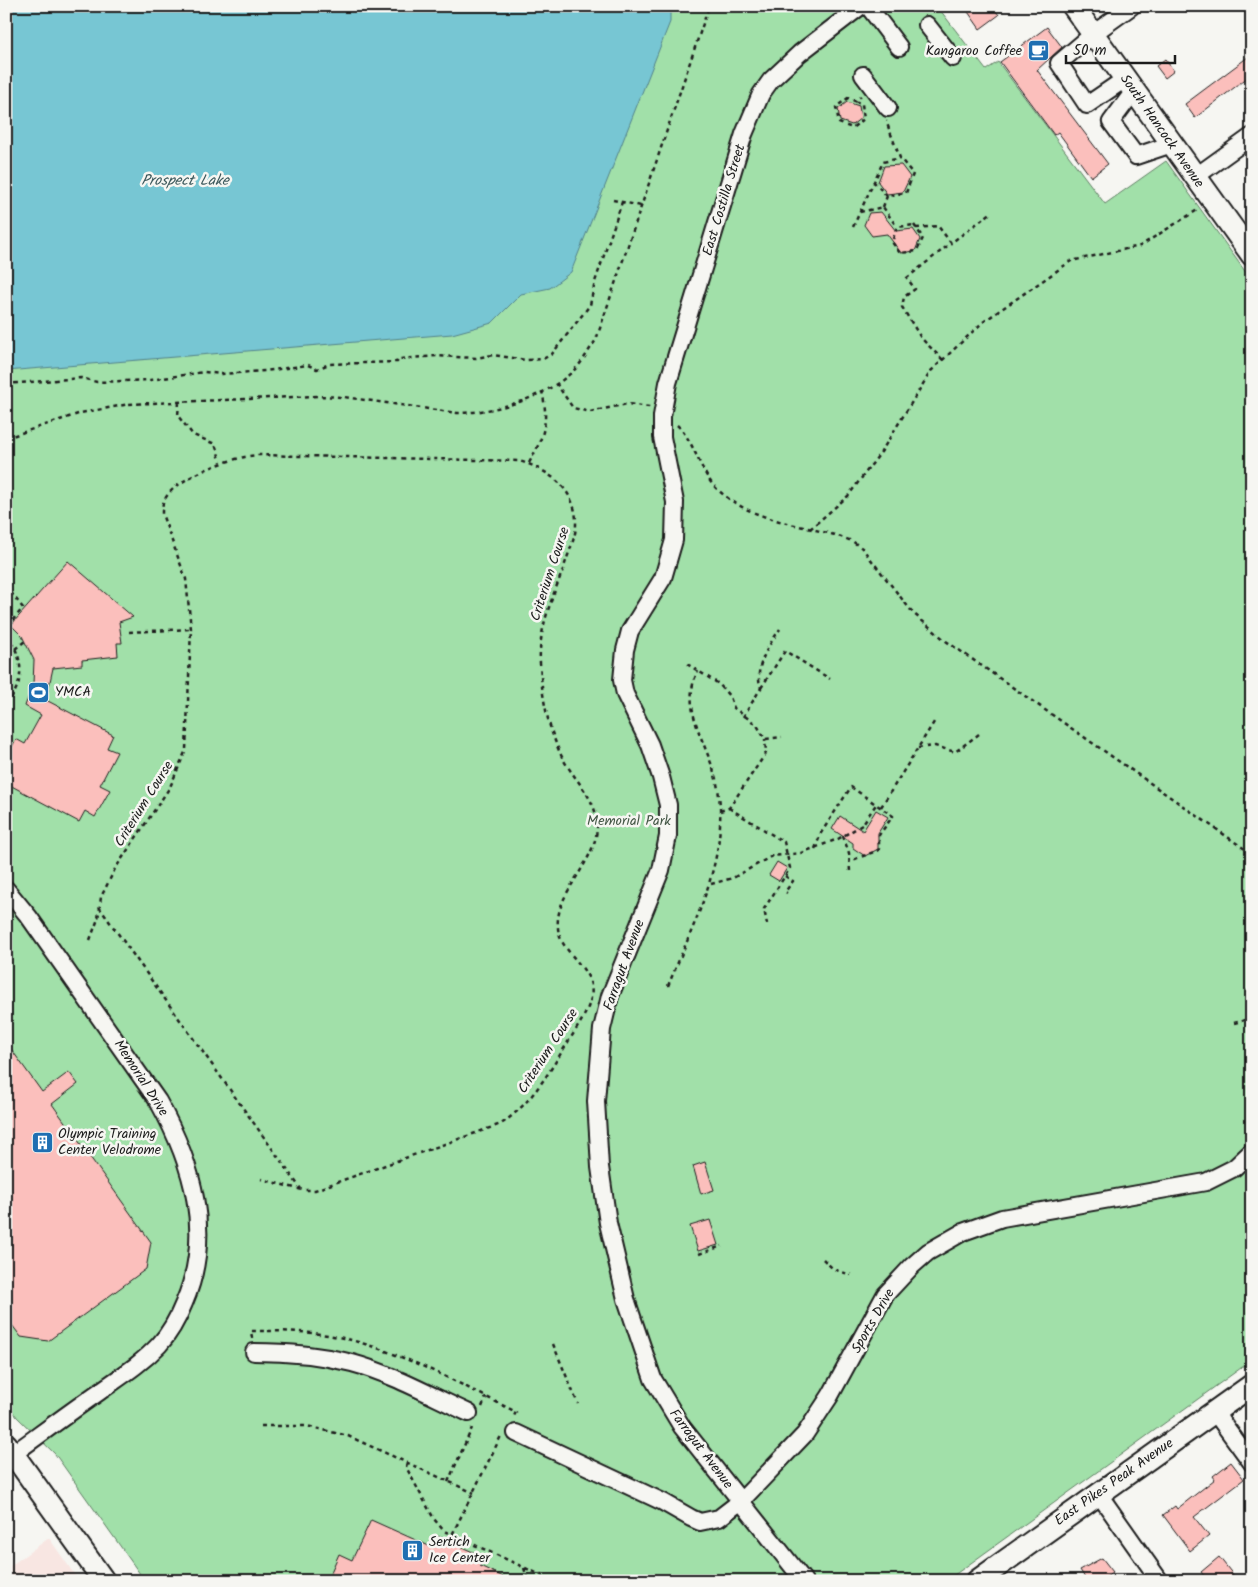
<svg xmlns="http://www.w3.org/2000/svg" width="1258" height="1587" font-family="Kalam,sans-serif">
	<style>
		.built { fill: #f8e6e2 }
		.green { fill: #a1e0a9; stroke: #5e7e62 }
		.water { fill: #77c6d3; stroke: #53828a }
		.building { fill: #fbbfbc; stroke: #1c1c1c }
		.lines { fill: none; stroke-linecap: round; stroke-linejoin: round }
		.minor-casing { stroke: #1c1c1c; stroke-width: 20 }
		.major-casing { stroke: #1c1c1c; stroke-width: 25 }
		.path { stroke: #1c1c1c; stroke-width: 2.5; stroke-dasharray: 4 4; stroke-linecap: butt }
		.minor { stroke: #f6f6f2; stroke-width: 16 }
		.major { stroke: #f6f6f2; stroke-width: 21 }
		.labels { text-anchor: middle; dominant-baseline: central; stroke-width: 5; stroke-linejoin: round; paint-order: stroke }
		.poi-label { font-size: 14px; fill: #1c1c1c; stroke: #f6f6f2; text-anchor: start }
		.street-label { font-size: 14px; fill: #1c1c1c; stroke: #f6f6f2 }
		.park-label { font-size: 14px; fill: #445746; stroke: #f6f6f2 }
		.water-label { font-size: 15px; font-style: italic; fill: #3c585c; stroke: #f6f6f2 }
	</style>
	<rect width="100%" height="100%" fill="#f6f6f2"/>
	<filter id="ink" filterUnits="userSpaceOnUse"><feTurbulence type="fractalNoise" baseFrequency=".02" numOctaves="2"/><feDisplacementMap in="SourceGraphic" scale="10" xChannelSelector="R" yChannelSelector="G"/><feConvolveMatrix kernelMatrix="1 2 1 2 8 2 1 2 1" color-interpolation-filters="sRGB"/></filter>
	<g filter="url(#ink)">
		<path class="built" d="M 49,1538 L 79,1581 L 6,1581 L 6,1569 Z"/>
		<path class="green" d="M 6,6 L 937,6 L 986,70 L 998,62 L 1105,204 L 1166,161 L 1252,281 L 1252,1360 L 946,1581 L 145,1581 L 55,1454 L 17,1417 L 6,1402 Z"/>
		<path class="water" d="M 6,6 L 670,6 L 670,22 L 571,272 L 550,288 L 521,294 L 492,323 L 452,334 L 6,371 Z"/>
		<path class="building" d="M 964,6 L 992,6 L 999,15 L 980,29 Z
			M 1047,27 L 1062,47 L 1037,70 L 1108,164 L 1091,177 L 1058,132 L 1054,135 L 1000,62 Z
			M 1252,54 L 1252,82 L 1248,77 L 1195,118 L 1185,104 Z
			M 1165,59 L 1174,71 L 1165,78 L 1156,66 Z
			M 847,102 L 859,106 L 861,118 L 852,125 L 840,121 L 838,109 Z
			M 901,165 L 910,177 L 903,192 L 887,194 L 878,182 L 884,166 Z
			M 881,212 L 896,231 L 913,229 L 920,239 L 915,251 L 901,253 L 887,234 L 872,236 L 864,225 L 869,213 Z
			M 68,561 L 133,617 L 119,622 L 122,643 L 117,643 L 118,656 L 82,660 L 82,665 L 53,668 L 46,700 L 113,735 L 107,748 L 117,752 L 100,785 L 110,790 L 95,817 L 85,811 L 79,822 L 6,783 L 12,773 L 6,770 L 6,758 L 16,739 L 25,744 L 41,715 L 25,706 L 33,684 L 34,660 L 22,636 L 11,625 Z
			M 876,810 L 888,817 L 878,833 L 878,849 L 865,856 L 853,848 L 853,843 L 832,829 L 840,816 L 863,831 Z
			M 777,862 L 787,868 L 779,881 L 769,875 Z
			M 6,1042 L 42,1092 L 69,1072 L 78,1084 L 52,1104 L 151,1242 L 146,1269 L 48,1341 L 21,1337 L 6,1317 Z
			M 705,1162 L 714,1190 L 701,1194 L 693,1166 Z
			M 710,1220 L 718,1245 L 698,1251 L 690,1226 Z
			M 1231,1462 L 1244,1479 L 1194,1517 L 1209,1536 L 1190,1551 L 1163,1515 L 1175,1506 L 1177,1509 L 1215,1479 L 1213,1476 Z
			M 371,1520 L 429,1546 L 435,1535 L 484,1557 L 480,1566 L 512,1581 L 327,1581 L 339,1554 L 352,1560 Z
			M 1219,1557 L 1238,1581 L 1208,1581 L 1201,1572 Z
			M 1102,1558 L 1113,1572 L 1101,1581 L 1087,1581 L 1080,1570 Z"/>
		<g class="lines">
			<defs>
				<path id="minor" d="M 868,6 L 899,47
					M 927,25 L 953,58
					M 863,75 L 888,108
					M 1125,79 L 1087,105 L 1059,63 L 1093,34 L 1132,6
					M 1134,91 L 1111,122 L 1136,156 L 1172,144
					M 1195,177 L 1252,136
					M 6,889 L 29,917 L 158,1101 C 193,1164 214,1234 184,1303 C 178,1318 170,1333 159,1345 C 141,1364 120,1377 99,1392 C 70,1412 42,1433 13,1454
					M 254,1352 C 287,1352 320,1355 352,1363 C 393,1374 431,1396 469,1413
					M 1214,1411 L 1252,1463
					M 516,1433 L 663,1502 L 691,1518 L 700,1522 L 719,1518 L 741,1501 L 805,1434 L 830,1396 L 885,1295 L 912,1266 L 928,1252 L 963,1232 L 1002,1218 L 1206,1182 L 1234,1168 L 1252,1151
					M 1098,1493 L 1160,1581
					M 804,1581 L 682,1427 L 653,1379 L 626,1299 L 608,1223 L 600,1167 L 596,1101 L 602,1029 L 610,996 L 661,870 L 668,836 L 668,805 L 661,777 L 650,745 L 625,694 L 622,680 L 625,650 L 630,631 L 663,578 L 674,540 L 675,502 L 662,437 L 662,416 L 668,383 L 744,134 L 761,94 L 771,80 L 800,53 L 861,6"/>
				<path id="major" d="M 1073,6 L 1252,255
					M 6,1444 L 104,1581
					M 977,1581 L 1252,1385"/>
			</defs>
			<use href="#minor" class="minor-casing"/>
			<use href="#major" class="major-casing"/>
			<path class="path" d="M 855,101 L 862,104 L 864,119 L 852,128 L 839,123 L 836,107 L 848,98 L 855,101 L 861,96
				M 873,181 L 887,196 L 906,193 L 913,174 L 900,158
				M 613,200 L 641,206
				M 883,207 L 887,196
				M 860,212 L 883,207 L 897,227
				M 914,225 L 923,238 L 917,251 L 900,253 L 892,242 L 897,227 Z
				M 853,227 L 883,162 L 900,158 L 886,121
				M 916,228 L 938,226 L 951,243 L 992,212
				M 943,360 L 921,338 L 902,307 L 904,297 L 915,289 L 907,278 L 951,243
				M 556,383 L 573,408 L 590,412 L 627,404 L 650,407
				M 6,384 L 81,378 L 97,382 L 150,380 L 204,372 L 221,374 L 265,371 L 308,365 L 317,369 L 329,364 L 397,362 L 399,359 L 437,356 L 476,358 L 493,355 L 526,360 L 543,359 L 552,354 L 590,305 L 595,282 L 622,202
				M 179,402 L 178,416 L 193,435 L 215,444 L 221,462
				M 677,425 C 696,443 699,472 717,489 C 755,525 807,523 852,541 L 862,548 L 913,613 L 946,641 L 1252,854
				M 6,438 L 81,413 L 129,404 L 317,396 L 344,397 L 457,413 C 498,412 550,397 578,366 C 585,358 590,348 596,340 L 709,6
				M 529,463 C 544,436 549,422 542,391
				M 810,529 L 848,496 L 881,452 L 931,371 L 983,322 L 1071,261 L 1140,246 L 1199,209
				M 6,586 L 23,608 L 6,628
				M 129,632 L 191,629
				M 6,636 C 25,656 25,684 6,704
				M 15,649 L 25,641
				M 687,664 L 719,684 L 730,697 L 734,708 L 757,725 L 765,739 L 782,737
				M 761,688 L 785,651 L 830,679
				M 743,717 L 761,688 C 753,668 769,645 780,629
				M 918,748 L 935,746 L 955,752 L 979,734
				M 6,749 L 10,751
				M 881,807 L 936,719
				M 729,808 L 784,842 L 790,868 L 764,909 L 767,924
				M 720,811 L 729,808 L 766,753 L 765,739
				M 843,836 L 849,853 L 850,872
				M 815,849 L 821,833 L 851,787 L 893,816 L 879,835 L 879,850 L 850,861
				M 785,876 L 793,881 L 785,892 L 787,893
				M 711,884 L 733,878 L 772,856 L 801,853 L 838,839 L 862,825 L 877,803
				M 99,907 L 301,1189
				M 90,940 L 98,919 L 101,897 L 115,869 L 170,787 L 186,750 L 191,629 L 186,579 L 162,514 C 162,508 162,504 165,499 C 176,477 235,456 258,455 L 519,461 C 548,469 577,490 576,524 C 576,537 569,551 565,564 C 553,597 538,628 540,663 C 542,697 547,725 561,755 C 572,778 598,799 597,826 C 597,863 554,893 558,928 C 560,955 597,968 591,998 C 587,1014 577,1028 568,1042 C 549,1072 532,1103 501,1124 L 315,1190 L 302,1190 L 261,1179
				M 668,986 C 695,920 733,852 716,779 C 707,743 679,707 698,671
				M 1246,991 L 1252,990
				M 1234,1023 L 1252,1018
				M 699,1254 L 722,1246
				M 823,1259 L 833,1269 L 851,1275
				M 252,1338 L 251,1331 C 282,1331 313,1331 343,1338 C 402,1352 462,1385 516,1412 L 513,1418
				M 553,1344 L 578,1404
				M 482,1407 L 486,1397
				M 261,1426 L 307,1426 L 348,1436 L 474,1493
				M 407,1463 L 406,1467 L 434,1519 L 444,1531 L 554,1581
				M 448,1482 L 472,1428
				M 449,1541 L 502,1434
				M 524,1568 L 528,1581"/>
			<use href="#minor" class="minor"/>
			<use href="#major" class="major"/>
		</g>
	</g>
	<defs>
		<symbol id="cafe-square" viewBox="-11 -11 22 22"><rect x="-9" y="-9" width="18" height="18" rx="4" fill="#1f6fb2" stroke="#f6f6f2"/><path d="M-5.5-4.5H6V0H3Q3 3.5 0 3.5H-2.5Q-5.5 3.5-5.5 0ZM3-3.2v2h1.7v-2ZM-6 4.5H4V6H-6Z" fill="#fff"/></symbol>
		<symbol id="stadium-square" viewBox="-11 -11 22 22"><rect x="-9" y="-9" width="18" height="18" rx="4" fill="#1f6fb2" stroke="#f6f6f2"/><path d="M0-5a6.5 5 0 1 0 0 10a6.5 5 0 1 0 0-10ZM-3.5-1.8h7v3.6h-7Z" fill="#fff"/></symbol>
		<symbol id="building-square" viewBox="-11 -11 22 22"><rect x="-9" y="-9" width="18" height="18" rx="4" fill="#1f6fb2" stroke="#f6f6f2"/><path d="M-4-6H4V6H1V3H-1V6H-4ZM-2.5-4.3h1.7v1.8h-1.7ZM.8-4.3h1.7v1.8H.8ZM-2.5-1h1.7V.8h-1.7ZM.8-1h1.7V.8H.8Z" fill="#fff"/></symbol>
	</defs>
	<g fill-rule="evenodd">
		<use href="#cafe-square" x="1026" y="38" width="25" height="25"/>
		<use href="#stadium-square" x="26" y="680" width="25" height="25"/>
		<use href="#building-square" x="30" y="1130" width="25" height="25"/>
		<use href="#building-square" x="400" y="1538" width="25" height="25"/>
	</g>
	<g class="labels">
		<g class="poi-label">
			<text x="1022" y="51" text-anchor="end">Kangaroo Coffee</text>
			<text x="55" y="692">YMCA</text>
			<text x="58" y="1134">Olympic Training<tspan x="58" dy="16">Center Velodrome</tspan></text>
			<text x="429" y="1542">Sertich<tspan x="429" dy="16">Ice Center</tspan></text>
		</g>
		<g class="street-label">
			<text transform="translate(1162 131) rotate(55)">South Hancock Avenue</text>
			<text transform="translate(724 200) rotate(-73)">East Costilla Street</text>
			<text transform="translate(550 574) rotate(-72)">Criterium Course</text>
			<text transform="translate(144 804) rotate(-58)">Criterium Course</text>
			<text transform="translate(624 965) rotate(-70)">Farragut Avenue</text>
			<text transform="translate(548 1051) rotate(-57)">Criterium Course</text>
			<text transform="translate(141 1078) rotate(57)">Memorial Drive</text>
			<text transform="translate(873 1321) rotate(-60)">Sports Drive</text>
			<text transform="translate(701 1449) rotate(53)">Farragut Avenue</text>
			<text transform="translate(1114 1482) rotate(-35)">East Pikes Peak Avenue</text>
		</g>
		<g class="park-label">
			<text x="629" y="821">Memorial Park</text>
		</g>
		<g class="water-label">
			<text x="185" y="181">Prospect Lake</text>
		</g>
	</g>
	<rect width="1258" height="1587" fill="none" stroke="#f6f6f2" stroke-width="25"/>
	<rect x="12" y="12" width="1233" height="1562" fill="none" stroke="#1c1c1c" stroke-width="2" filter="url(#ink)"/>
	<path d="M1066 55v8h109v-8" fill="none" stroke="#1c1c1c" stroke-width="2.5"/>
	<text x="1073" y="55" font-size="15" fill="#1c1c1c" stroke="#f6f6f2" stroke-width="4" paint-order="stroke">50 m</text>
</svg>
